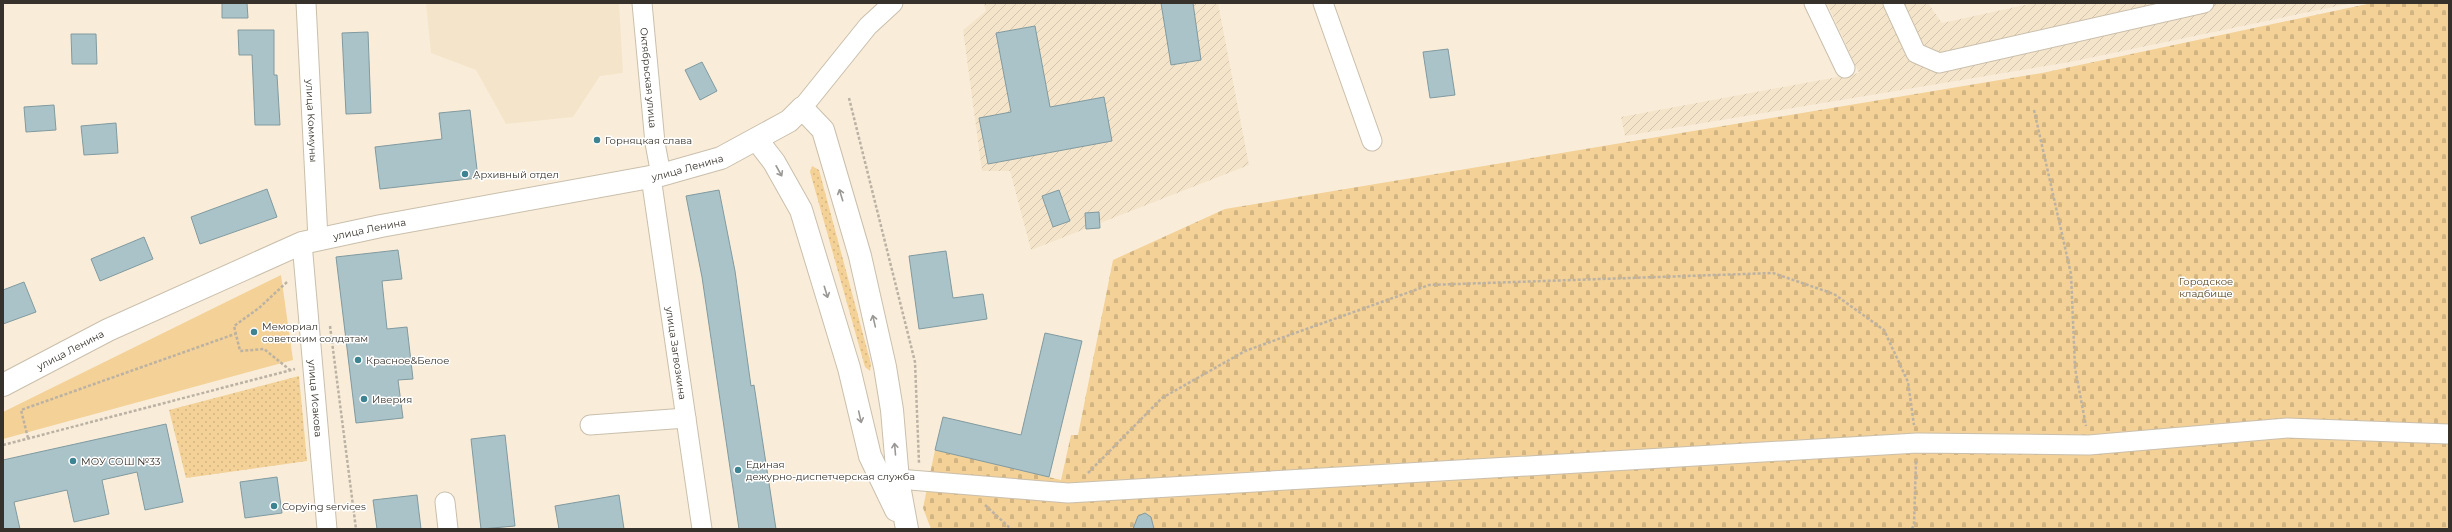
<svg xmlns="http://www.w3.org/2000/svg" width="2452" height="532" font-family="Montserrat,sans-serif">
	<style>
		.built { fill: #f4e4ca }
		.industrial { fill: url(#industrial-furrows) }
		.grass { fill: url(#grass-dots) }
		.cemetery { fill: url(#cemetery-stones) }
		.park { fill: #f3d197 }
		.building { fill: #aac3c9; stroke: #819a9f }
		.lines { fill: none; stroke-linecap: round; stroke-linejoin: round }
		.minor-casing { stroke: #cabfac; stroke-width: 21 }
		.major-casing { stroke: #cabfac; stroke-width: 24 }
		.path { stroke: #bcb2a3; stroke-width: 2.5; stroke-dasharray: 3 2; stroke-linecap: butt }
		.minor { stroke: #fff; stroke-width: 19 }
		.major { stroke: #fff; stroke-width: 22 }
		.oneway { stroke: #9a9894 }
		.poi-dot { fill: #3e8391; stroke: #fff; stroke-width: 1.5 }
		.labels { text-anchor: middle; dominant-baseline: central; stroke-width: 3; stroke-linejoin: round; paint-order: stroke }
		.street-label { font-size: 10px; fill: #36312a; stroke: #fff }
		.poi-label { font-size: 10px; fill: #36312a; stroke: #fff; text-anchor: start }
		.park-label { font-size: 10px; fill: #57421c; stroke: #fff }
	</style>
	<defs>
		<pattern id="industrial-furrows" width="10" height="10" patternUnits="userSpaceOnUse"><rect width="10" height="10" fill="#f4e4ca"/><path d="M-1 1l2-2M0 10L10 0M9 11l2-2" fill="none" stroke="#d2c4ae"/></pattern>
		<pattern id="grass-dots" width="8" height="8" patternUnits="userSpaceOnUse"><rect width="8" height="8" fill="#f3d197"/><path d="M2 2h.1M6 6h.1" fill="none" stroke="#d1b482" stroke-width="1.8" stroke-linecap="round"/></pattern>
		<pattern id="cemetery-stones" width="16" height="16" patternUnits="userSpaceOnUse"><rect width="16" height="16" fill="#f3d197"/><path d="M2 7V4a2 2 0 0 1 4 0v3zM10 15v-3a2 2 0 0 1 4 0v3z" fill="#d1b482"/></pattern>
	</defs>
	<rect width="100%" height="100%" fill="#f9edda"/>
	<path class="built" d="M 426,3 L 619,3 L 623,73 L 600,76 L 573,117 L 506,124 L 476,70 L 431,53 Z"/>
	<path class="industrial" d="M 984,3 L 1218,3 L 1249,165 L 1031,250 L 1010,171 L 982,171 L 963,30 L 986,11 Z
		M 1827,3 L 1928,3 L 1942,23 L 2034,3 L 2352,3 L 2070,62 L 1625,136 L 1621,117 L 1859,73 Z"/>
	<path class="grass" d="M 812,166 L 819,170 L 871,364 L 870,371 L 865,367 L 810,172 Z
		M 299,376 L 307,461 L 186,478 L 169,410 Z"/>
	<path class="cemetery" d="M 2372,3 L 2449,3 L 2449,529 L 931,529 L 923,508 L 935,450 L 1061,480 L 1071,435 L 1078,435 L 1113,260 L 1225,209 L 2042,73 Z"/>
	<path class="park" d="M 281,275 L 293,360 L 3,439 L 3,412 Z"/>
	<path class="building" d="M 222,3 L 247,3 L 248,18 L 222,18 Z
		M 1161,3 L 1193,3 L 1201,60 L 1171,65 Z
		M 1035,26 L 1050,107 L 1104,97 L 1112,141 L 988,164 L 979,118 L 1011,112 L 996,33 Z
		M 238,30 L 274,30 L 274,75 L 277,75 L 280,125 L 255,125 L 252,55 L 239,55 Z
		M 368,32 L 371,113 L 346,114 L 342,33 Z
		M 71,34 L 96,34 L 97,64 L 72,64 Z
		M 1448,49 L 1455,95 L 1430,98 L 1423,52 Z
		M 702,62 L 717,91 L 700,100 L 685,70 Z
		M 54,105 L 56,130 L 26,132 L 24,107 Z
		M 470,110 L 478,178 L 380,189 L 375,147 L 442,139 L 439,113 Z
		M 116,123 L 118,153 L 84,155 L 81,126 Z
		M 267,189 L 277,217 L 200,244 L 191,217 Z
		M 719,190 L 735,271 L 751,386 L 754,385 L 776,529 L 739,529 L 702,277 L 686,196 Z
		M 1059,190 L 1070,221 L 1053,227 L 1042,196 Z
		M 1099,212 L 1100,228 L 1086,229 L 1085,213 Z
		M 144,237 L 153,259 L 100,281 L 91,259 Z
		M 398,250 L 402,279 L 382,281 L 387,329 L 407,327 L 413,379 L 398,380 L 403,418 L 356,423 L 336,257 Z
		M 946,251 L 953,298 L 983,294 L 987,319 L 919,329 L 909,256 Z
		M 24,282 L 36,312 L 3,324 L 3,290 Z
		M 1045,333 L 1082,341 L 1049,477 L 935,450 L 943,417 L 1021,435 Z
		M 166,424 L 183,502 L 145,510 L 137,472 L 102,480 L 109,514 L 74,522 L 67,490 L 14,502 L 20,529 L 3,529 L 3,460 Z
		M 505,435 L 515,526 L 481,529 L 471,439 Z
		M 277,477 L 282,513 L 245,518 L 240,482 Z
		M 417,495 L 421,529 L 377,529 L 373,500 Z
		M 619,495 L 624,529 L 559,529 L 555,506 Z
		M 1145,513 L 1151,517 L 1154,529 L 1133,529 L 1138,516 Z"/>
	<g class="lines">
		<defs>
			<g id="minor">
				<path id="s1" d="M 306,3 L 318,239"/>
				<path id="s2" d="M 642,3 L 655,143 L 661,175"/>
				<path d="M 1323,3 L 1372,141"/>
				<path d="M 1814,3 L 1845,68"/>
				<path d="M 1893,3 L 1916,53 L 1939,63 L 2204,3"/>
				<path d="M 802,108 L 868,26 L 893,3"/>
				<path id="s3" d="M 651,177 L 702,529"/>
				<path id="s4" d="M 302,243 L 327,529"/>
				<path d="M 590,425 L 686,418"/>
				<path d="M 898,479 L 1068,493 L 1917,443 L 2089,445 L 2287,428 L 2449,434"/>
				<path d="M 445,502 L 448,529"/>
			</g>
			<g id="major">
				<path d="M 757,140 L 774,162 L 801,210 L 849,368 L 870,456 L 896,510"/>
				<path id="s5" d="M 3,385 L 108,330 L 302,243 L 381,226 L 661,175 L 721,158 L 789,121 L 802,108 L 823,130 L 860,256 L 885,367 L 892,410 L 898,480 L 907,529"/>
			</g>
		</defs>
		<use href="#minor" class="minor-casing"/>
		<use href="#major" class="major-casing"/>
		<path class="path" d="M 849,98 L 915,362 L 919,463
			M 2034,110 L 2071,274 L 2075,368 L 2086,426
			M 287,282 L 259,308 L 234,326 L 240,351 L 264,349 L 290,370
			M 330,326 L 356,529
			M 28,438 L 21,410 L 235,334
			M 3,445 L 295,369
			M 1088,473 L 1162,398 L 1245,351 L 1429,285 L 1773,273 L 1834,294 L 1884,330 L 1908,382 L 1914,425
			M 985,505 L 1011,529
			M 1912,529 L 1914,524 L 1916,461"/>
		<use href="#minor" class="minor"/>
		<use href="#major" class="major"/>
	</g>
	<defs><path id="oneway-shaft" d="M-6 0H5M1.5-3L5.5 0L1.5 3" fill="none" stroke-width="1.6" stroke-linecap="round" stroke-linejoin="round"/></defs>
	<g class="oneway">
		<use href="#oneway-shaft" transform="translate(779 171) rotate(61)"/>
		<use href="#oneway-shaft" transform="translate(841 195) rotate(-107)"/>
		<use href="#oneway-shaft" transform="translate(826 292) rotate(73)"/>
		<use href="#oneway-shaft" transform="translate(874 321) rotate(-103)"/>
		<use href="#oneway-shaft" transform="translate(860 417) rotate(77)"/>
		<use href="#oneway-shaft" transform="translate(895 449) rotate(-95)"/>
	</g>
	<g class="poi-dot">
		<circle cx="597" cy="140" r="4"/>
		<circle cx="465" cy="174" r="4"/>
		<circle cx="254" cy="332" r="4"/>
		<circle cx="358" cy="360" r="4"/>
		<circle cx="364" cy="399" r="4"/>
		<circle cx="73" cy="461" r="4"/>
		<circle cx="738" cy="470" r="4"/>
		<circle cx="274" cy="506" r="4"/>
	</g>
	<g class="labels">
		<g class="street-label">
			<text stroke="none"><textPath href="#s2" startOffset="75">Октябрьская улица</textPath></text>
			<text stroke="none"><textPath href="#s1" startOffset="118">улица Коммуны</textPath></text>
			<text stroke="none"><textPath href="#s5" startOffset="724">улица Ленина</textPath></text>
			<text stroke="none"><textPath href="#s5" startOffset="400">улица Ленина</textPath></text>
			<text stroke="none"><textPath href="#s5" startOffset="76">улица Ленина</textPath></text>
			<text stroke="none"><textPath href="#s3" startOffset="178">улица Загвозкина</textPath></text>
			<text stroke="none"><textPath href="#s4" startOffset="156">улица Исакова</textPath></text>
		</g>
		<g class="poi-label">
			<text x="605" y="140">Горняцкая слава</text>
			<text x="473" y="174">Архивный отдел</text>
			<text x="262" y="326">Мемориал<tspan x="262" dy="12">советским солдатам</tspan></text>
			<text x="366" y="360">Красное&amp;Белое</text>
			<text x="372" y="399">Иверия</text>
			<text x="81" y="461">МОУ СОШ №33</text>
			<text x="746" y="464">Единая<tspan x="746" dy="12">дежурно-диспетчерская служба</tspan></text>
			<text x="282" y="506">Copying services</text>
		</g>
		<g class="park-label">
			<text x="2206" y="281">Городское<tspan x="2206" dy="12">кладбище</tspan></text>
		</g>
	</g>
	<rect width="2452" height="532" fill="none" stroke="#36312a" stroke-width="8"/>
</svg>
